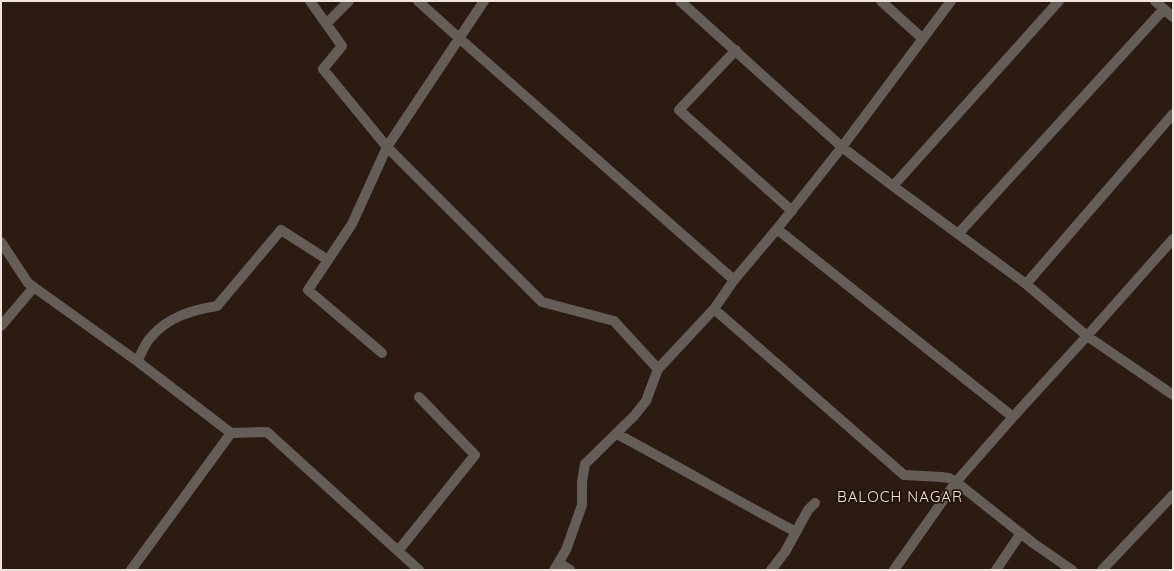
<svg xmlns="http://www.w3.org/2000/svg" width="1174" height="571" font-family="Quicksand,sans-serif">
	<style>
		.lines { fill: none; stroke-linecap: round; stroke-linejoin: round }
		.minor { stroke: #655d58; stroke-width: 10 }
		.labels { text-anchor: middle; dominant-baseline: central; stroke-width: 3.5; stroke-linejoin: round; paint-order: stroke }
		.quarter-label { font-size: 15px; letter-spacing: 1px; fill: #f0e5de; stroke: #211208 }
	</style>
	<rect width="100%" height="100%" fill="#2b1b11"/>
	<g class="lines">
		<path class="minor" d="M 310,1 L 342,46 L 323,69 L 387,147 L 542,302 L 614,321 L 658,369
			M 418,1 L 459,38 L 734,280
			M 680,1 L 842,147 L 893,186 L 1026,284 L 1087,336 L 1173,395
			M 881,1 L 923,39
			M 1155,1 L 1173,17
			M 327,23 L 349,1
			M 736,50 L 679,110 L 792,211
			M 893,186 L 1059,1
			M 777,229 L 1013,417
			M 958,234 L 1164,9
			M 1,242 L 28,283 L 137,361 L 231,433 L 267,432 L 419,570
			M 1026,284 L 1173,114
			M 714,309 L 904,475 L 941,477 L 949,478 L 956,482 L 1033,543 L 1072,570
			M 1,326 L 34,287
			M 382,353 L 308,290 L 352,224 L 387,147 L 484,1
			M 137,361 C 142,353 145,343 151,337 C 168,317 192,310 217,306 L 281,230 L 328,260
			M 617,434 C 677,466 736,500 796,532
			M 398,551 L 475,455 L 419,397
			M 559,563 L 570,570
			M 131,570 L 231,433
			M 554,570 L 566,550 L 582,505 L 582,482 L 585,464 L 634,416 L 646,401 L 658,369 L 714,309 L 734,280 L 777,229 L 842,147 L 951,1
			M 771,570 L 785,552 L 808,510 L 815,503
			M 894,570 L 956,482 L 1013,417 L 1087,336 L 1173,239
			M 996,570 L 1021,533
			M 1102,570 L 1173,495"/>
	</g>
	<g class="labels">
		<g class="quarter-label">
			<text x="900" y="496">BALOCH NAGAR</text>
		</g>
	</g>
	<rect width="1174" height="571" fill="none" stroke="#f0e5de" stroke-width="4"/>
</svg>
